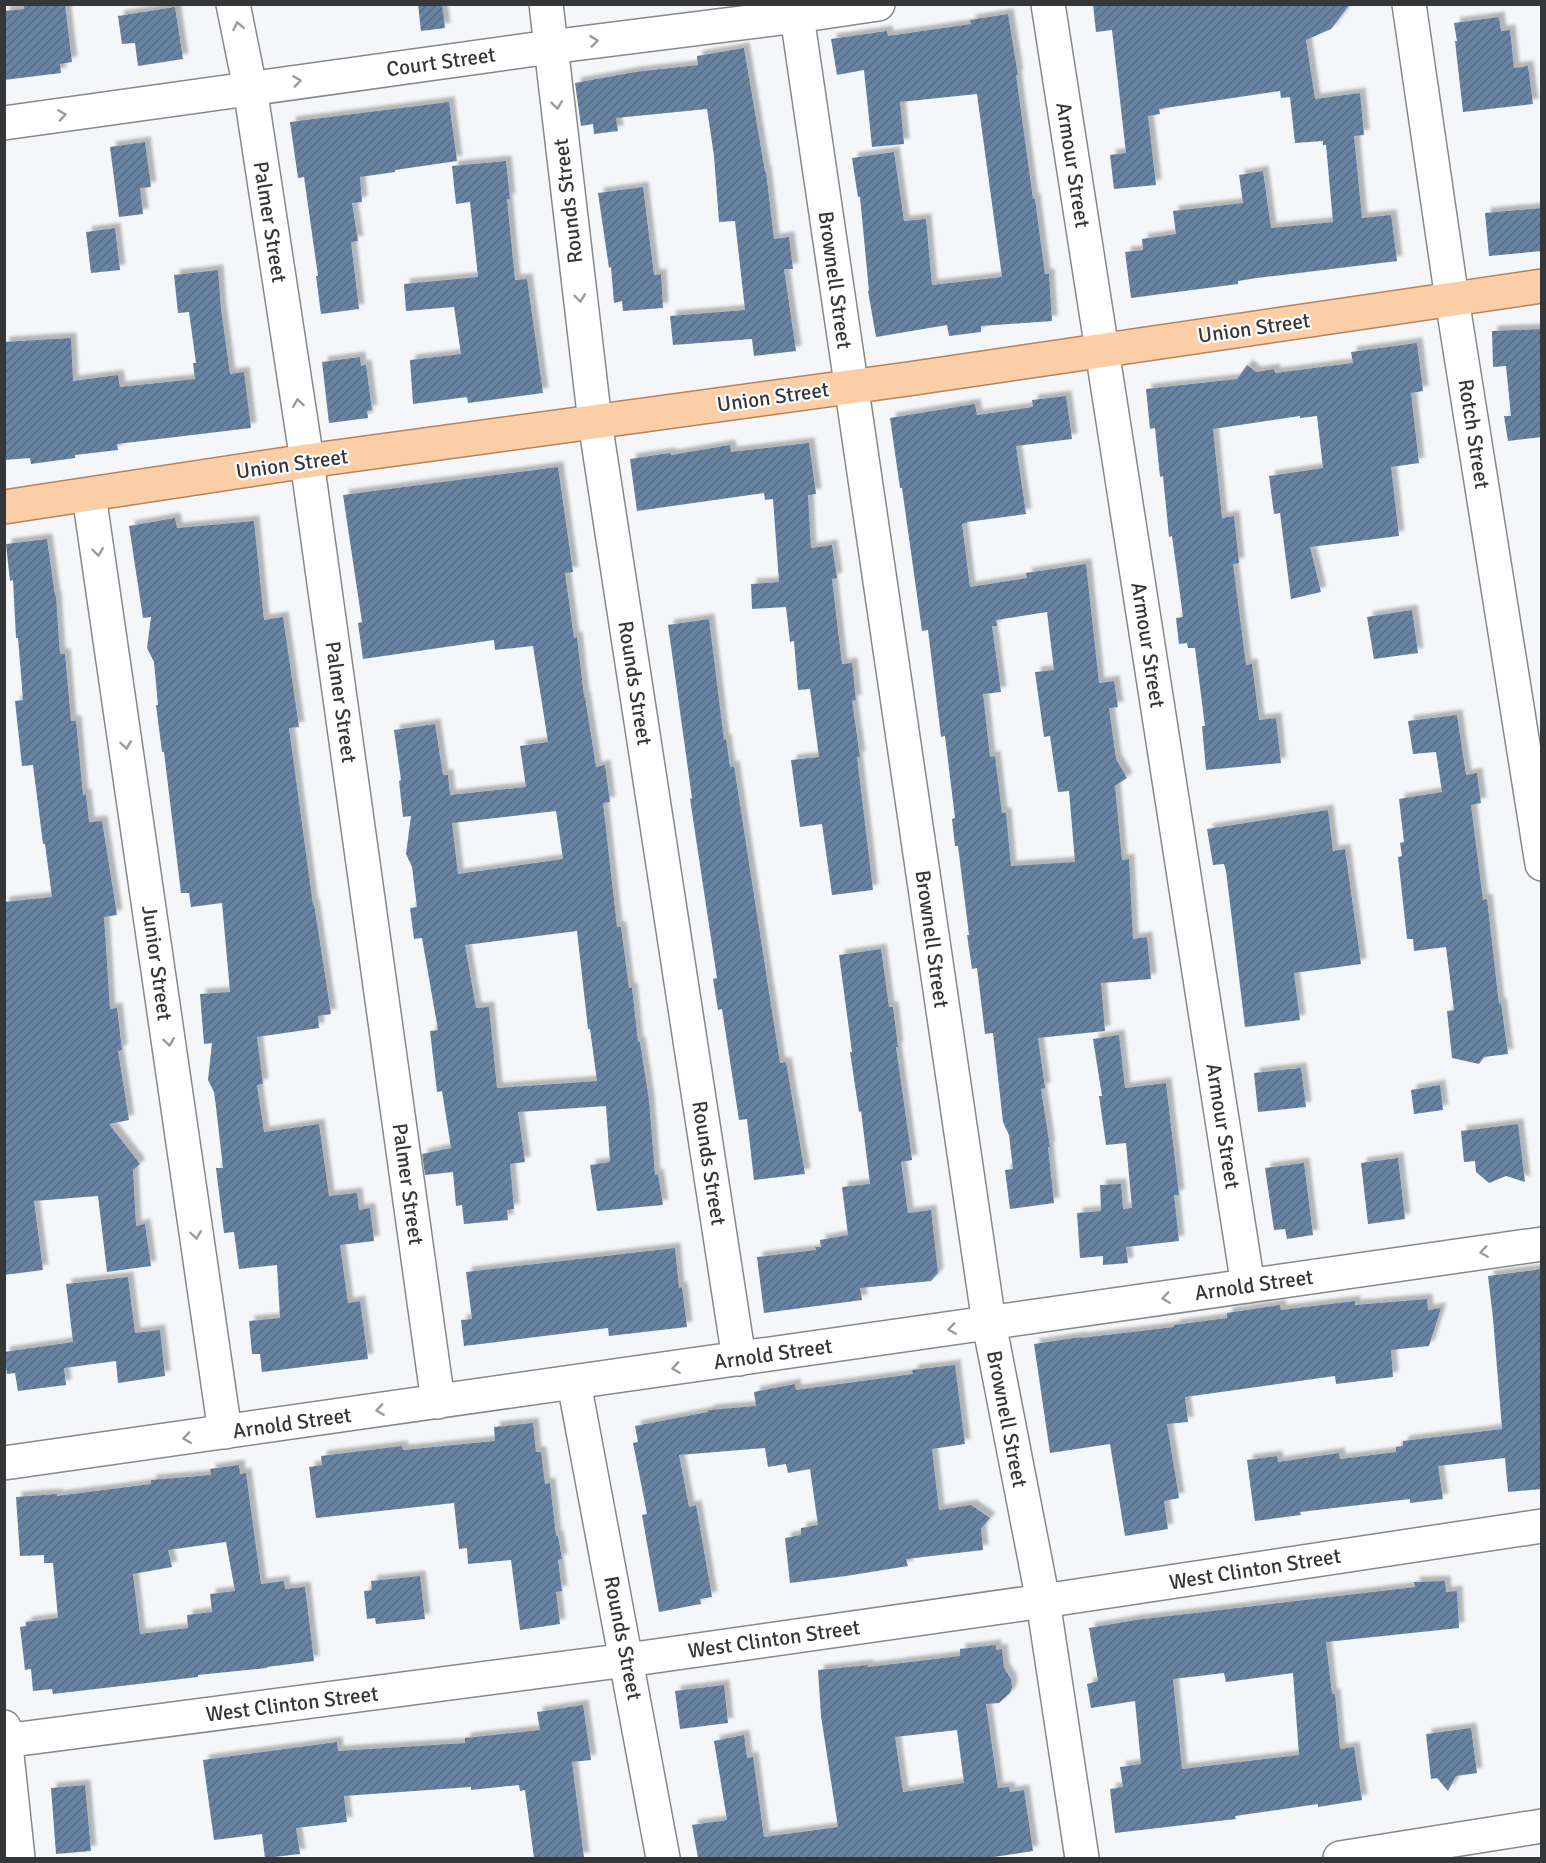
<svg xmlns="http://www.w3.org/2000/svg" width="1546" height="1863" font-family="Signika,sans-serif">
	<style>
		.building { fill: url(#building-hatch); fill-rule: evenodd; filter: url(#shadow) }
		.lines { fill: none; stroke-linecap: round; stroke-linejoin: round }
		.minor-casing { stroke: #86888a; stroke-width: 36 }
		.major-casing { stroke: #b5835a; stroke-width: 36 }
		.minor { stroke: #fff; stroke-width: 33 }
		.major { stroke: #fccea7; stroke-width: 33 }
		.oneway { stroke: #9a9a9b }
		.labels { text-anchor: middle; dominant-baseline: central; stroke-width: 4.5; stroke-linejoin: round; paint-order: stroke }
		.street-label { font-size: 21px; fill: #353637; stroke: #fff }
	</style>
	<defs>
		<pattern id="building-hatch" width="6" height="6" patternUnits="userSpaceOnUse" patternTransform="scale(1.5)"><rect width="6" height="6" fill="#6984a2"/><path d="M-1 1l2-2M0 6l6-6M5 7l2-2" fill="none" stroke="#576d85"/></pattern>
		<filter id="shadow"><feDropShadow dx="5.5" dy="-5.5" stdDeviation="1.5" flood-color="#0004"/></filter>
	</defs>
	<rect width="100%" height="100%" fill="#f4f6f9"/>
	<path class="building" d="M 24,4 L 65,4 L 72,62 L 60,64 L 61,73 L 4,80 L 4,11 L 24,9 Z
		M 418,4 L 442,4 L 445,28 L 421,31 Z
		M 1093,4 L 1350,4 L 1331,29 L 1306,40 L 1315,99 L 1360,93 L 1364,135 L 1354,136 L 1362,218 L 1391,215 L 1397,261 L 1257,278 L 1238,281 L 1238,284 L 1131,298 L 1125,252 L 1143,250 L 1142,239 L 1176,234 L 1173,211 L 1243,203 L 1239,175 L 1263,171 L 1271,228 L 1333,222 L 1326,145 L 1323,145 L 1323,141 L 1295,143 L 1290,97 L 1281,98 L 1280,91 L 1159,109 L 1160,114 L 1148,116 L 1156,185 L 1114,189 L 1110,155 L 1126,153 L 1112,30 L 1096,32 Z
		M 175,7 L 183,59 L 138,66 L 135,43 L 122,44 L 118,16 Z
		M 1008,14 L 1018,75 L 1016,75 L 1033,199 L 1035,199 L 1045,274 L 1049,274 L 1052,321 L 981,326 L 981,332 L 949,336 L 947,325 L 876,337 L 868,291 L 869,291 L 860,197 L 858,197 L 852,158 L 894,152 L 904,221 L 926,219 L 932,285 L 1002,277 L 977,94 L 900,102 L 904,144 L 872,147 L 864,70 L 837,75 L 831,39 L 887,31 L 888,36 L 971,24 L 970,20 Z
		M 1499,17 L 1501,31 L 1510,30 L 1514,68 L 1528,66 L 1533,104 L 1463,112 L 1455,41 L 1457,41 L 1454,23 Z
		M 744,48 L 765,172 L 766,172 L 774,239 L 789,237 L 793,269 L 784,269 L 796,351 L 754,356 L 752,339 L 673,345 L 670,316 L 745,310 L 735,221 L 719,222 L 714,156 L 707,109 L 616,118 L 618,131 L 594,134 L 593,124 L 581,126 L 575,83 L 635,72 L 698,65 L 697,56 Z
		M 449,102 L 457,161 L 395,170 L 395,172 L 360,177 L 362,202 L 352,203 L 358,241 L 351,242 L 359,309 L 321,314 L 316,276 L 318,276 L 304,177 L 298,178 L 290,122 Z
		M 145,142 L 151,187 L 140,188 L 143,214 L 119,217 L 110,147 Z
		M 506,161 L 510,199 L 507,199 L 515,280 L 527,279 L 543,393 L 468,403 L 467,397 L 413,404 L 410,360 L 461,354 L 454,307 L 406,311 L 404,284 L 478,277 L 470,202 L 456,204 L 452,166 Z
		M 643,187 L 654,275 L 661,274 L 663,308 L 623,311 L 622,301 L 614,303 L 611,267 L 609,268 L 598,193 Z
		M 1542,208 L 1542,251 L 1489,256 L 1485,213 Z
		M 115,228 L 120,270 L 91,273 L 86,232 Z
		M 218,270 L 221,309 L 230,374 L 244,372 L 251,428 L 117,444 L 118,450 L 75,455 L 75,458 L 31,464 L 30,458 L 4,460 L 4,342 L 71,338 L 73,381 L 118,375 L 120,387 L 195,379 L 193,363 L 196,363 L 189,312 L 178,313 L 174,275 Z
		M 1542,329 L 1542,437 L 1508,441 L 1504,416 L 1511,416 L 1506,366 L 1493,367 L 1492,331 Z
		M 1417,343 L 1423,391 L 1411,393 L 1419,463 L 1391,467 L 1399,536 L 1310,547 L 1321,592 L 1291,599 L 1280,513 L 1274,514 L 1269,476 L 1323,468 L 1317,416 L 1300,418 L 1300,416 L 1213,429 L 1222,518 L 1234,516 L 1239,563 L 1233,564 L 1246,665 L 1252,664 L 1259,720 L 1276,718 L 1281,763 L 1206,770 L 1202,726 L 1205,726 L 1195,648 L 1188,648 L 1187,643 L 1179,644 L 1176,618 L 1183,617 L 1172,536 L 1169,537 L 1163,476 L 1160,477 L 1155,428 L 1150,429 L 1146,389 L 1237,379 L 1247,365 L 1256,372 L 1274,369 L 1275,373 L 1353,363 L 1351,352 Z
		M 360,357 L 361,366 L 366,365 L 372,410 L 367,411 L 368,418 L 329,423 L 322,362 Z
		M 1066,396 L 1072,439 L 1016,446 L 1026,514 L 967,522 L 967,523 L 962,524 L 970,587 L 1027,578 L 1026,573 L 1086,564 L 1099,683 L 1114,681 L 1118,707 L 1109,708 L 1116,759 L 1127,778 L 1115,786 L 1122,860 L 1129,859 L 1133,939 L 1147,937 L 1151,979 L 1101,983 L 1105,1031 L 1038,1038 L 1045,1088 L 1041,1089 L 1050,1147 L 1048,1147 L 1054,1203 L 1010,1209 L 1005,1170 L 1013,1169 L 1009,1135 L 1003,1122 L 993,1033 L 985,1034 L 977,968 L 972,969 L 967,935 L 969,935 L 958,846 L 955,846 L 952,819 L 955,818 L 945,736 L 941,737 L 928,630 L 922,631 L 902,488 L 900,488 L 890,418 L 975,404 L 977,415 L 1033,407 L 1032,400 ZM 1047,612 L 1054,670 L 1035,672 L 1044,737 L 1050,736 L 1058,792 L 1069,791 L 1075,862 L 1011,866 L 1006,813 L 1002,813 L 995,756 L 990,757 L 983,694 L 1001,692 L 992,626 L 997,626 L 996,620 Z
		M 809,443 L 816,494 L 808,495 L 811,548 L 832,545 L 837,578 L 832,579 L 842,664 L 852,663 L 856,700 L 852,701 L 860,757 L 857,757 L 873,890 L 832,895 L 822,824 L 800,827 L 791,760 L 819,757 L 810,689 L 798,690 L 794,641 L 790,642 L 786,607 L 752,609 L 751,584 L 779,582 L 773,499 L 765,500 L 764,493 L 637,511 L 630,459 L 670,453 L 671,455 L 730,445 L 731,452 Z
		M 558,467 L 573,572 L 565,573 L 574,638 L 577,637 L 584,697 L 585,697 L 596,767 L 605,765 L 610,802 L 603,803 L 617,927 L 621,927 L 629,988 L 632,988 L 638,1042 L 640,1042 L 649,1100 L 655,1175 L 658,1174 L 663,1205 L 597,1211 L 590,1165 L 610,1162 L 606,1106 L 518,1112 L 525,1162 L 510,1164 L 514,1209 L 507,1210 L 508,1220 L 464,1224 L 462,1205 L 456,1206 L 453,1172 L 425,1175 L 422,1154 L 451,1148 L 442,1091 L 437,1092 L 430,1031 L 438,1030 L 422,938 L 414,939 L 410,908 L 417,907 L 412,867 L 406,854 L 411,816 L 403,817 L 399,781 L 401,780 L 394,730 L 435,724 L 443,775 L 448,775 L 450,795 L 526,787 L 520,746 L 548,742 L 533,646 L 495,650 L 494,640 L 363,659 L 358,623 L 362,622 L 343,495 ZM 556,811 L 563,859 L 458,874 L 452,823 ZM 577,931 L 588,1029 L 590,1029 L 597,1081 L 497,1088 L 489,1007 L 476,1008 L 465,945 Z
		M 175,518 L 177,528 L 254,521 L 264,620 L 283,617 L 299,727 L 289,728 L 313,905 L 314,904 L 331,1014 L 318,1016 L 319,1028 L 257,1037 L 263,1084 L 257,1085 L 264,1132 L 319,1124 L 329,1196 L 357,1193 L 359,1210 L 370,1208 L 374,1241 L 340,1245 L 348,1303 L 360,1301 L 368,1359 L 262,1372 L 260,1354 L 252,1354 L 249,1321 L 280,1318 L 277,1265 L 239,1269 L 234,1232 L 224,1233 L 216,1168 L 223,1168 L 216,1107 L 214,1092 L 208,1080 L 212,1043 L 204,1044 L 200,994 L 230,992 L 222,903 L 191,907 L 189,893 L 181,893 L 164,752 L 162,752 L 156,705 L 158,705 L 154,662 L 147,648 L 151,617 L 143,618 L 129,526 Z
		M 47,539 L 55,596 L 56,596 L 60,654 L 65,654 L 71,721 L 76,721 L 83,795 L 86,794 L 89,822 L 102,821 L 117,915 L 104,917 L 110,1009 L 117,1008 L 122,1050 L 118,1051 L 129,1120 L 109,1124 L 140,1164 L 133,1170 L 136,1226 L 145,1224 L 151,1266 L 107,1272 L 98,1196 L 34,1201 L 43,1270 L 4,1275 L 4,902 L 52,897 L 45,844 L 43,844 L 33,765 L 22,766 L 15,701 L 23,700 L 18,638 L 16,638 L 13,580 L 10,581 L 6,544 Z
		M 1412,610 L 1418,653 L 1374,659 L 1367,617 Z
		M 709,619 L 724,740 L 726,739 L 730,767 L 734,766 L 780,1063 L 786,1062 L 805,1174 L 754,1180 L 747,1119 L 739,1120 L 722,1009 L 718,1010 L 713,979 L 717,978 L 690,799 L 692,798 L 668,625 Z
		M 1457,715 L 1466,775 L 1477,773 L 1481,803 L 1471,805 L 1483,900 L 1487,899 L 1499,1004 L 1501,1003 L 1508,1054 L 1484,1057 L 1479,1064 L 1452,1058 L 1447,1011 L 1454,1010 L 1446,947 L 1414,951 L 1413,939 L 1407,939 L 1398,857 L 1402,856 L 1400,843 L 1404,842 L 1399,799 L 1442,792 L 1436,752 L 1413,754 L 1408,721 Z
		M 1328,810 L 1333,851 L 1345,849 L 1361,964 L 1294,973 L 1300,1020 L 1245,1027 L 1226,871 L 1224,864 L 1213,865 L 1207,829 Z
		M 881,949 L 889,1007 L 893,1007 L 898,1047 L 896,1047 L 912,1160 L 901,1162 L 908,1213 L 931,1210 L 938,1273 L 931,1281 L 860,1288 L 862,1300 L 764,1313 L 757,1257 L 816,1250 L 815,1247 L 821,1247 L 820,1240 L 848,1235 L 842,1187 L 870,1184 L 861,1111 L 859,1112 L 850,1052 L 852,1052 L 839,955 Z
		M 1119,1035 L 1125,1088 L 1166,1083 L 1179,1195 L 1174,1195 L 1179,1241 L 1126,1247 L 1128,1263 L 1103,1265 L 1103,1256 L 1080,1258 L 1077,1213 L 1101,1211 L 1100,1185 L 1121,1184 L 1123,1209 L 1132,1208 L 1126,1143 L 1106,1145 L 1099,1096 L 1102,1096 L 1093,1039 Z
		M 1301,1068 L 1306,1107 L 1258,1112 L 1254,1073 Z
		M 1440,1085 L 1443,1110 L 1414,1114 L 1411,1090 Z
		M 1518,1124 L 1525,1182 L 1506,1176 L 1489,1183 L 1476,1172 L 1475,1161 L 1464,1162 L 1461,1131 Z
		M 1398,1158 L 1405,1219 L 1368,1224 L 1361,1163 Z
		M 1304,1163 L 1313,1235 L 1287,1239 L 1285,1229 L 1274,1230 L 1265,1168 Z
		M 675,1248 L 679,1288 L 682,1287 L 687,1327 L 609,1336 L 608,1328 L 464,1346 L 461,1320 L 472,1319 L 466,1272 Z
		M 1542,1269 L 1542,1489 L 1508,1492 L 1505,1458 L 1438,1466 L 1443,1499 L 1410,1503 L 1410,1499 L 1300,1512 L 1301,1515 L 1255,1521 L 1247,1460 L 1277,1456 L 1278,1462 L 1339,1453 L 1340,1459 L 1396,1452 L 1396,1447 L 1403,1446 L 1403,1441 L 1502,1429 L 1493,1318 L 1488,1276 Z
		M 128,1277 L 135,1333 L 160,1330 L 165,1376 L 118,1383 L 116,1361 L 64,1368 L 66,1385 L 18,1391 L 15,1373 L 7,1374 L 4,1352 L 73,1342 L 66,1284 Z
		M 1427,1299 L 1428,1310 L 1441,1308 L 1429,1346 L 1391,1350 L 1393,1377 L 1336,1384 L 1335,1376 L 1185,1397 L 1188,1422 L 1167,1424 L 1179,1498 L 1164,1501 L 1168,1529 L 1125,1536 L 1110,1444 L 1050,1453 L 1034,1344 L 1081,1337 L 1081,1338 L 1174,1327 L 1174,1325 L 1227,1318 L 1227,1313 L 1280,1305 L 1281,1310 L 1355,1301 L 1355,1305 Z
		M 955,1365 L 965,1444 L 932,1449 L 939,1510 L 971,1505 L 990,1518 L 981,1529 L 983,1550 L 906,1559 L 908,1566 L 846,1576 L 790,1583 L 785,1538 L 801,1535 L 801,1528 L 818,1525 L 810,1469 L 788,1473 L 786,1464 L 768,1467 L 765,1448 L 679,1455 L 689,1507 L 696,1505 L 712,1597 L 700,1599 L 701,1604 L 659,1612 L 642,1515 L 647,1514 L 633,1443 L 638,1442 L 635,1426 L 708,1412 L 708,1410 L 756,1406 L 754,1392 L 795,1384 L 796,1390 L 913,1374 L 912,1370 Z
		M 533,1423 L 536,1452 L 541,1452 L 545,1484 L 550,1483 L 556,1536 L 558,1536 L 562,1559 L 558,1560 L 562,1591 L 556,1592 L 560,1624 L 520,1630 L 511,1560 L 468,1564 L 467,1548 L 459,1549 L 454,1503 L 316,1518 L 309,1467 L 322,1465 L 321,1456 L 402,1446 L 403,1450 L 495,1441 L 494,1427 Z
		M 239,1465 L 240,1474 L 246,1473 L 261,1584 L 284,1581 L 285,1589 L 305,1587 L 314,1661 L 267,1667 L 267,1668 L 198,1675 L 198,1677 L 53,1694 L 52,1689 L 33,1691 L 31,1669 L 25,1670 L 20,1627 L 26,1626 L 26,1622 L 58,1618 L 53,1563 L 44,1563 L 44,1555 L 20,1556 L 16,1497 L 57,1494 L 57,1496 L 151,1484 L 151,1480 L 211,1475 L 210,1469 ZM 226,1542 L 235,1591 L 210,1594 L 212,1612 L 187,1615 L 188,1628 L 140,1634 L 133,1574 L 172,1567 L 168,1550 Z
		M 420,1576 L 425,1619 L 376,1624 L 375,1618 L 367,1619 L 364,1591 L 372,1590 L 371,1581 Z
		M 1445,1581 L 1446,1592 L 1457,1591 L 1459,1628 L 1326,1642 L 1332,1694 L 1335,1694 L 1340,1749 L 1354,1747 L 1362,1800 L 1318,1807 L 1318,1804 L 1235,1816 L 1236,1819 L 1115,1833 L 1110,1789 L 1123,1787 L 1120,1767 L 1141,1764 L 1135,1701 L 1091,1708 L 1087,1684 L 1098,1681 L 1089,1628 L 1136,1620 L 1415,1587 L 1414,1582 ZM 1224,1673 L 1226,1682 L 1293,1673 L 1299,1755 L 1182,1769 L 1173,1679 Z
		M 996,1645 L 996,1650 L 1002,1649 L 1004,1668 L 1011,1679 L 1012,1687 L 1010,1693 L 999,1703 L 986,1704 L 998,1788 L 1009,1787 L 1010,1792 L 1024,1790 L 1033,1851 L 987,1858 L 698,1858 L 692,1825 L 727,1820 L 714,1741 L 744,1735 L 747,1758 L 753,1757 L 764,1837 L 838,1827 L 821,1716 L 818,1670 L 868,1665 L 868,1667 L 960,1656 L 960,1649 ZM 957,1730 L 964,1783 L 903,1792 L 895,1737 Z
		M 724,1685 L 728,1723 L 680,1729 L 675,1691 Z
		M 583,1705 L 591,1760 L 572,1762 L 584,1858 L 534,1858 L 525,1790 L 520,1791 L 519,1785 L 471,1790 L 471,1787 L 344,1796 L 347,1822 L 296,1828 L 300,1854 L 265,1858 L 262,1834 L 214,1840 L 203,1760 L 337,1742 L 338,1751 L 465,1743 L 465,1738 L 540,1730 L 537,1712 Z
		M 1471,1728 L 1477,1773 L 1456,1776 L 1448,1791 L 1437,1778 L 1431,1779 L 1426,1734 Z
		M 85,1785 L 91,1851 L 56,1854 L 51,1788 Z"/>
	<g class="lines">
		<defs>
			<path id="minor" d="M 233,4 L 250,88 L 307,461 L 438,1402
				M 546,4 L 595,422 L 739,1359
				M 1048,4 L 1248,1286
				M 1409,4 L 1452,299 L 1542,864
				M 797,16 L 989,1323 L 1043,1601 L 1082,1858
				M 4,123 L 550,47 L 797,16 L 878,4
				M 89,495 L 225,1432
				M 574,1383 L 663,1858
				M 4,1463 L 1542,1244
				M 4,1727 L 18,1858
				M 4,1741 L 627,1660 L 1043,1601 L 1542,1526
				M 1340,1858 L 1542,1826"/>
			<path id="major" d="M 4,507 L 307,461 L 908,379 L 1542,286"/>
		</defs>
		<use href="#minor" class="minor-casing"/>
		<use href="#major" class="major-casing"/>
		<use href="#minor" class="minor"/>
		<use href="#major" class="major"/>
	</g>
	<defs><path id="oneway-chevron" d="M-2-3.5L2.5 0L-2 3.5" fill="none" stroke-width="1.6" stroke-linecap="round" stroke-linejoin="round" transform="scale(1.5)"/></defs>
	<g class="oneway">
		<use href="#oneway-chevron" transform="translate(238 26) rotate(-101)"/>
		<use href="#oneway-chevron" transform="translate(594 41) rotate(-7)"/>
		<use href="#oneway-chevron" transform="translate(297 81) rotate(-8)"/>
		<use href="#oneway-chevron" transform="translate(557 105) rotate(83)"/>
		<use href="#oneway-chevron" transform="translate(62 115) rotate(-8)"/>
		<use href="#oneway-chevron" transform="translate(580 298) rotate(83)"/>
		<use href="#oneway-chevron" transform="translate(298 403) rotate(-99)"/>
		<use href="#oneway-chevron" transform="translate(98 552) rotate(82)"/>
		<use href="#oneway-chevron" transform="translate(126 745) rotate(82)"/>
		<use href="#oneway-chevron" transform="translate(169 1042) rotate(82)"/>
		<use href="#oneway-chevron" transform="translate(196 1235) rotate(82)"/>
		<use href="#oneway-chevron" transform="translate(1484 1252) rotate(172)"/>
		<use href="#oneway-chevron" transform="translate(1166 1298) rotate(172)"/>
		<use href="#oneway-chevron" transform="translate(952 1329) rotate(172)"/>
		<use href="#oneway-chevron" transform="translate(676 1368) rotate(172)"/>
		<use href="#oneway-chevron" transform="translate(380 1410) rotate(172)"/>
		<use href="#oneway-chevron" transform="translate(187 1438) rotate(172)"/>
	</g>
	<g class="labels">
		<g class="street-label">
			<text transform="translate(441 62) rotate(-8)">Court Street</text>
			<text transform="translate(1073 165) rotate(81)">Armour Street</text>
			<text transform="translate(568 201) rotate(-97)">Rounds Street</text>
			<text transform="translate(270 222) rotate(81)">Palmer Street</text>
			<text transform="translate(835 280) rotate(82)">Brownell Street</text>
			<text transform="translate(1254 328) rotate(-8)">Union Street</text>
			<text transform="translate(773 397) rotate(-8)">Union Street</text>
			<text transform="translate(1474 434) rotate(81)">Rotch Street</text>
			<text transform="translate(292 464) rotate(-8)">Union Street</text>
			<text transform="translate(1148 645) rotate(81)">Armour Street</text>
			<text transform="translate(635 683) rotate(81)">Rounds Street</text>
			<text transform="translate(341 702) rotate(82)">Palmer Street</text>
			<text transform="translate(932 939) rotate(82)">Brownell Street</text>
			<text transform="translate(157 963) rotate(82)">Junior Street</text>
			<text transform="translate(1223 1126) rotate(81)">Armour Street</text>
			<text transform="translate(709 1163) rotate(81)">Rounds Street</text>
			<text transform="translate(408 1184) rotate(82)">Palmer Street</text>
			<text transform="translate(1254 1285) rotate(-8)">Arnold Street</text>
			<text transform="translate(773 1354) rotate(-8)">Arnold Street</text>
			<text transform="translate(1007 1419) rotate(79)">Brownell Street</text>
			<text transform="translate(292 1423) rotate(-8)">Arnold Street</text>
			<text transform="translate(1255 1569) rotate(-9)">West Clinton Street</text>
			<text transform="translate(623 1638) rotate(79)">Rounds Street</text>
			<text transform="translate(774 1639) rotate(-8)">West Clinton Street</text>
			<text transform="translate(292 1704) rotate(-7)">West Clinton Street</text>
		</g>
	</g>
	<rect width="1546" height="1863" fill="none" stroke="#353637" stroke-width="12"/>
</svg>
